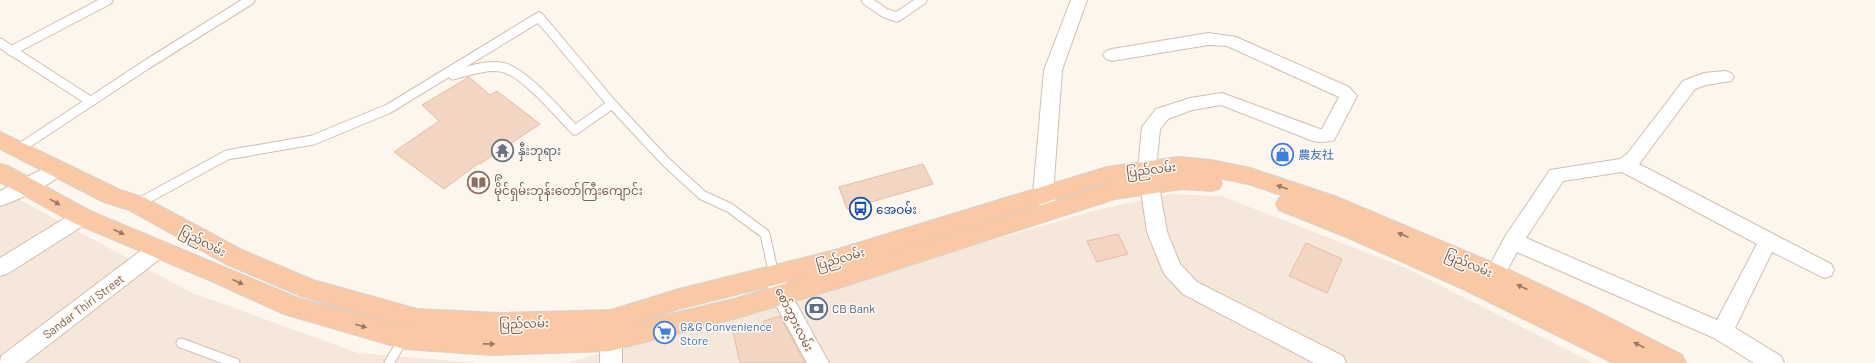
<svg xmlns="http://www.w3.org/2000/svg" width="1875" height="363" font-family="Barlow,'Noto Sans SC','Noto Sans Myanmar',sans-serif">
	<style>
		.residential { fill: #f5e8da }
		.building { fill: #f3d5c3; stroke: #e6bba3 }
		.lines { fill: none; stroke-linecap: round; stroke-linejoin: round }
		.service-casing { stroke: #d1beb0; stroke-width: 11 }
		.minor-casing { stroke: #d1beb0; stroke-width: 2 }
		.trunk-casing { stroke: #dad1cd; stroke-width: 2 }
		.service { stroke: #fff; stroke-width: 9 }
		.minor { fill: #fff; fill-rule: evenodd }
		.trunk { fill: #f9c8a4; fill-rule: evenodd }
		.oneway { fill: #9a7763 }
		.labels { text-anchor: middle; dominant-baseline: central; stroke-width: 3; stroke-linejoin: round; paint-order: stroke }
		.worship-label { font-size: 12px; fill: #5b616d; stroke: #fffaf3; text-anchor: start }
		.shop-label { font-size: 12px; fill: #366cbe; stroke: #fffaf3; text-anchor: start }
		.street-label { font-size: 12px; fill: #7a5c4d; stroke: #fffaf3 }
		.education-label { font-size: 12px; fill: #785e54; stroke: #fffaf3; text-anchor: start }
		.transit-label { font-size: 12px; fill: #164399; stroke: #fffaf3; text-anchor: start }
		.service-label { font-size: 12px; fill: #4e5e75; stroke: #fffaf3; text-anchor: start }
	</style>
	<rect width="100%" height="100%" fill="#fdf6ec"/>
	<path class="residential" d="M 0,189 L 190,292 L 358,353 L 476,363 L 0,363 Z
		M 1170,194 L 1221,196 L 1404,267 L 1593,363 L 567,363 L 1100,209 Z"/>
	<path class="building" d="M 469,77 L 490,95 L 497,91 L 540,124 L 480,164 L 479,163 L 444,189 L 394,152 L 439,121 L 422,105 Z
		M 923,164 L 933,184 L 847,209 L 839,187 Z
		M 1118,234 L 1128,254 L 1097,262 L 1087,241 Z
		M 1306,243 L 1342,259 L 1327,293 L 1289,276 Z
		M 780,316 L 805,363 L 740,363 L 733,332 L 764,324 L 764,321 Z"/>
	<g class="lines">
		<defs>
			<path id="service" d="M 866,0 L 885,13 L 897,17 L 922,0
				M 0,43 L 90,101
				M 11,51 L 108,0
				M 453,75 C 468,71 485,65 501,67 C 523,70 559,114 575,130 L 612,104 L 665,161 L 702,195 L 730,208 L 765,234 L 774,275
				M 17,150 L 149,63 L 250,0
				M 137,204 L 227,155 L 313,140 L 388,109 L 539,17 L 612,104
				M 181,343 L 235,363
				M 389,363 L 404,338"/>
			<path id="minor" d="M 1071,0 L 1087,0 L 1062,70 L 1053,194 L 1061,209 L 1058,214 L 1051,217 L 1044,214 L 1033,194 L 1044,70 Z
				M 1208,33 L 1236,37 L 1349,87 L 1357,96 L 1334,140 C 1327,142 1320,143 1313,141 L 1221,105 L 1192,110 L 1168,119 L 1160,129 L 1156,169 L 1167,232 L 1180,264 L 1197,282 L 1343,356 L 1346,363 L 1314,363 L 1183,294 L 1165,275 L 1162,269 L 1147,232 L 1138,169 L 1142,127 L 1156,109 L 1190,98 L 1222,93 L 1320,129 L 1322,129 L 1339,97 L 1227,46 L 1208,45 L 1112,61 L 1106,59 L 1103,55 L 1106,51 L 1112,49 Z
				M 1725,71 L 1731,73 L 1734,77 L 1731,81 L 1706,85 L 1695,89 L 1639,164 L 1831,264 L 1834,270 L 1831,276 L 1824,278 L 1772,252 L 1735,328 L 1781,356 L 1784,363 L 1754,363 L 1714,338 L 1517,252 L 1502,280 L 1495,282 L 1488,280 L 1485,274 L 1506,235 L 1550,170 L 1620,159 L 1628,153 L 1683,81 L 1704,73 ZM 1622,172 L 1757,244 L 1717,320 L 1526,238 L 1563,181 Z
				M 56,162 L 63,164 L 65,169 C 58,183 16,201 0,206 L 0,191 Z
				M 82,209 L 89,212 L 92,217 L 89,222 L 7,274 L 0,276 L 0,258 L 75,212 Z
				M 158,241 L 165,243 L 168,249 L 165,255 L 25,363 L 0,363 L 1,356 L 151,243 Z
				M 774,267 L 781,269 L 790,292 L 829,363 L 807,363 L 770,294 L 764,275 L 767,269 Z
				M 611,315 L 619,318 L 622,324 L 622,363 L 600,363 L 600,324 L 603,318 Z"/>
			<path id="trunk" d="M 0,132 L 120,190 L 145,198 L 242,250 L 313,280 L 417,309 L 498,313 L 611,310 L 679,289 L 835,250 L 1107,167 L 1179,157 L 1211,160 L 1250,168 L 1337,197 L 1503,267 L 1588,307 L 1682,355 L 1686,363 L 1613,363 L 1463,289 L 1344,236 L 1279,210 L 1276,204 L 1279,198 L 1284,196 L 1248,184 L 1219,178 L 1222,183 L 1219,189 L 1211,191 L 1182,189 L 1115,199 L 842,287 L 737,318 L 610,351 L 492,355 L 404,349 L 284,314 L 209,280 L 74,223 L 0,182 L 0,164 L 8,166 L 90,211 L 298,298 L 411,328 L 301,296 L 226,264 L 129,210 L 104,202 L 0,149 ZM 1107,183 L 1111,183 L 888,253 ZM 807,277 L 737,298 L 633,323 L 679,309 Z"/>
		</defs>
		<use href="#service" class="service-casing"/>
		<use href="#minor" class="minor-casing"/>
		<use href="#trunk" class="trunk-casing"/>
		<use href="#service" class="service"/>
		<use href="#minor" class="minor"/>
		<use href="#trunk" class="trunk"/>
	</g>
	<defs><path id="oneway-solid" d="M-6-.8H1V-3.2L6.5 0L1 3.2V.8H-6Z"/></defs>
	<g class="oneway">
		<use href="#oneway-solid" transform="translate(1282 187) rotate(-161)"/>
		<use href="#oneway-solid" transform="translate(55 202) rotate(29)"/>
		<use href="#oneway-solid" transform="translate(119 232) rotate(24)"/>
		<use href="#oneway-solid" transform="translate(1403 235) rotate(-157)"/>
		<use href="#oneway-solid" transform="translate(238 282) rotate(24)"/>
		<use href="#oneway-solid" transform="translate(1522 287) rotate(-155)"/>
		<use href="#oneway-solid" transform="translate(361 326) rotate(16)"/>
		<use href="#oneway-solid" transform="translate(489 344) rotate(1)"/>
		<use href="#oneway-solid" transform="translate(1639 345) rotate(-153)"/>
	</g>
	<defs>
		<symbol id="temple-ring" viewBox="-11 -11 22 22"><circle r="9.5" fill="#fffaf3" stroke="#6b7280" stroke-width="1.5"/><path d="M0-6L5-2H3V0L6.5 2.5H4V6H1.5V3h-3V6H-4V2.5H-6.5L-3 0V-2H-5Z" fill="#6b7280"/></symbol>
		<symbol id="shop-ring" viewBox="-11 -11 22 22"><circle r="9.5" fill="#fffaf3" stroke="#3f7fe0" stroke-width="1.5"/><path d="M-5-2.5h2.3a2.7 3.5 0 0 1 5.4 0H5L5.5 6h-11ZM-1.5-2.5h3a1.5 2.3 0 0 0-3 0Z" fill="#3f7fe0"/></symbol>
		<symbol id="library-ring" viewBox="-11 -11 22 22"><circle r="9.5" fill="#fffaf3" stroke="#8d6e63" stroke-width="1.5"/><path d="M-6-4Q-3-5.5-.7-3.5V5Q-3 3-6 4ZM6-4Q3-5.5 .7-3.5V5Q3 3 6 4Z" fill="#8d6e63"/></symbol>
		<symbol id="bus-ring" viewBox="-11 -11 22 22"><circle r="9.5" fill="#fffaf3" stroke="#1a4fb4" stroke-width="1.5"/><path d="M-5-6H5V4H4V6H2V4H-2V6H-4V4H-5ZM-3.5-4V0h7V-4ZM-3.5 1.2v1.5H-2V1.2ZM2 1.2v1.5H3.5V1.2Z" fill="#1a4fb4"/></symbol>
		<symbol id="bank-ring" viewBox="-11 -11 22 22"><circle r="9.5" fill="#fffaf3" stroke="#5c6f8a" stroke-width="1.5"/><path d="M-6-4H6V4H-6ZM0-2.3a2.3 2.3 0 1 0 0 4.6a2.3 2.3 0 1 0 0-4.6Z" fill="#5c6f8a"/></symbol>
		<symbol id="supermarket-ring" viewBox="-11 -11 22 22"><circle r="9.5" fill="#fffaf3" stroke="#3f7fe0" stroke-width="1.5"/><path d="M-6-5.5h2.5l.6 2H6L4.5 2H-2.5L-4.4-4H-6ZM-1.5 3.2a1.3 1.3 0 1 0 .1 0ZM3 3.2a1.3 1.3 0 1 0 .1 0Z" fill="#3f7fe0"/></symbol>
	</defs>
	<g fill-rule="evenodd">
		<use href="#temple-ring" x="490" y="138" width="25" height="25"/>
		<use href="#shop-ring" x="1270" y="142" width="25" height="25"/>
		<use href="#library-ring" x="466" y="170" width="25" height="25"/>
		<use href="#bus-ring" x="848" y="196" width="25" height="25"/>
		<use href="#bank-ring" x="804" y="296" width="25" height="25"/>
		<use href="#supermarket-ring" x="652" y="320" width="25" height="25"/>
	</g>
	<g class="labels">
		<g class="worship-label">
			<text x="518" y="150">နှီးဘုရား</text>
		</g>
		<g class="shop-label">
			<text x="1298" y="154">農友社</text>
			<text x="680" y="326">G&amp;G Convenience<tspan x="680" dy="14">Store</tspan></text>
		</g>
		<g class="street-label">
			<text transform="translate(1151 169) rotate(-7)">ပြည်လမ်း</text>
			<text transform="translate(203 241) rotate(27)">ပြည်လမ်း</text>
			<text transform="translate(840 258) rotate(-16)">ပြည်လမ်း</text>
			<text transform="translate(1469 263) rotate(23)">ပြည်လမ်း</text>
			<text transform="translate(83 306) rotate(-37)">Sandar Thiri Street</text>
			<text transform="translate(795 319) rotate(63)">စော်ဘွားလမ်း</text>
			<text transform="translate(524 323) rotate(-2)">ပြည်လမ်း</text>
		</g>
		<g class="education-label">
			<text x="494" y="176">၉<tspan x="494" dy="14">မိုင်ရှမ်းဘုန်းတော်ကြီးကျောင်း</tspan></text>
		</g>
		<g class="transit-label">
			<text x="876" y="209">အေဝမ်း</text>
		</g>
		<g class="service-label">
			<text x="832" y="308">CB Bank</text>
		</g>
	</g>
</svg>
